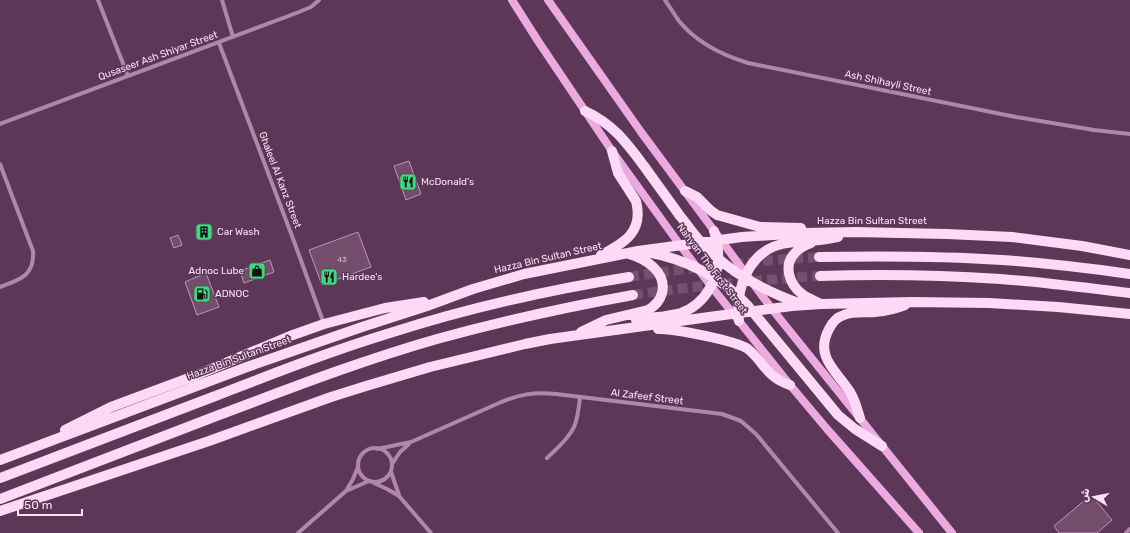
<svg xmlns="http://www.w3.org/2000/svg" width="1130" height="533" font-family="Rubik,Cairo,sans-serif">
	<style>
		.building { fill: #744d6d; stroke: #c095b8 }
		.lines { fill: none; stroke-linecap: round; stroke-linejoin: round }
		.primary-tunnel { stroke: #74516f; stroke-width: 10; stroke-dasharray: 10 5; stroke-linecap: butt }
		.street { stroke: #b187a9; stroke-width: 4 }
		.secondary { stroke: #ecaae1; stroke-width: 8 }
		.primary { stroke: #fcd9f5; stroke-width: 10 }
		.labels { text-anchor: middle; dominant-baseline: central; stroke-width: 3; stroke-linejoin: round; paint-order: stroke }
		.number-label { font-size: 8px; fill: #d8bdd3 }
		.street-label { font-size: 10px; fill: #f9e2f5; stroke: #5d3757 }
		.poi-label { font-size: 10px; fill: #f9e2f5; stroke: #5d3757; text-anchor: start }
	</style>
	<rect width="100%" height="100%" fill="#5d3757"/>
	<path class="building" d="M 409,161 L 421,194 L 406,200 L 394,166 Z
		M 209,226 L 213,234 L 200,239 L 196,231 Z
		M 358,232 L 371,267 L 322,285 L 309,250 Z
		M 178,235 L 182,245 L 174,248 L 170,238 Z
		M 270,260 L 274,272 L 244,283 L 240,271 Z
		M 206,273 L 219,307 L 197,315 L 185,282 Z
		M 1091,495 L 1112,520 L 1097,533 L 1059,533 L 1054,526 Z"/>
	<g class="lines">
		<path class="primary-tunnel" d="M 629,277 C 692,267 755,261 819,257
			M 633,295 C 695,286 758,280 820,276"/>
		<path class="street" d="M 98,0 L 128,76
			M 222,0 L 233,37
			M 665,0 C 670,7 674,14 679,21 C 696,42 722,55 748,63 L 1016,117 L 1094,130 L 1130,134
			M 219,43 L 295,244 L 324,324
			M 0,124 L 299,12 L 311,7 L 319,0
			M 0,164 L 33,251 C 35,276 19,280 0,287
			M358 465a17 17 0 1 1 34 0a17 17 0 1 1-34 0Z
			M 377,449 L 411,442 L 499,403 C 519,394 534,392 556,394 L 722,414 L 741,421 L 756,434 L 838,533
			M 547,458 C 556,449 568,440 574,427 C 578,418 579,407 580,397
			M 392,464 L 400,452 L 409,444
			M 391,472 L 399,495
			M 374,483 L 387,489 L 399,496 L 431,533
			M 346,491 L 353,479 L 358,467
			M 298,533 L 346,491 L 369,481
			M 1126,533 L 1130,529"/>
		<path class="secondary" d="M 512,0 L 538,41 L 612,151 L 680,245 L 711,286 L 790,385 L 827,429 L 919,533
			M 548,0 L 641,132 L 772,309 L 952,533"/>
		<path class="primary" d="M 585,111 C 613,124 626,142 644,166 C 656,183 668,199 680,216 C 687,224 693,234 701,242 C 728,272 764,291 801,304
			M 685,191 L 697,197 L 710,210 L 717,215 L 760,227 L 801,228
			M 811,243 C 805,245 799,248 795,253 C 783,265 789,284 802,294 C 807,298 815,301 821,304
			M 647,252 C 686,259 721,277 748,306 L 838,415 L 855,429 L 882,446
			M 601,255 C 624,243 644,232 636,201 L 618,173 L 612,151
			M 819,257 C 880,256 941,256 1002,260 C 1045,263 1088,268 1130,274
			M 820,276 C 880,274 940,275 1000,279 C 1043,282 1087,288 1130,293
			M 636,320 C 651,317 667,317 681,313 C 706,304 720,277 718,252 C 718,244 716,238 714,231
			M 739,321 C 735,290 748,252 782,244 C 800,240 819,242 838,237
			M 658,329 C 672,328 737,341 748,349 C 765,363 766,377 790,385
			M 581,332 L 606,320 L 648,310 C 655,306 660,301 662,293 C 667,272 646,259 629,254
			M 860,418 C 857,409 855,400 850,392 C 837,371 814,357 829,329 C 832,323 837,317 844,315 C 853,311 864,313 875,312 C 885,311 895,309 905,305
			M 65,430 L 111,407 L 197,375 L 290,336 L 324,324 L 385,308 L 424,302
			M 0,460 L 247,367 L 362,327 L 427,306 L 473,289 L 524,274 L 638,251 L 742,237 L 804,233 L 855,232 L 947,234 L 1012,237 L 1082,246 L 1130,255
			M 0,478 C 73,450 145,423 218,395 C 275,373 331,351 390,333 C 468,308 548,290 629,277
			M 0,499 C 73,471 146,443 219,415 C 291,388 363,360 437,339 C 502,321 567,307 633,295
			M 0,511 L 209,441 L 331,397 L 366,386 L 430,367 L 525,344 L 550,339 L 709,317 L 792,306 L 821,304 L 912,302 L 989,303 L 1058,307 L 1130,314"/>
	</g>
	<defs>
		<symbol id="restaurant-square" viewBox="-11 -11 22 22"><rect x="-9" y="-9" width="18" height="18" rx="4" fill="#3ed77d" stroke="#5d3757"/><path d="M-5-6h1v4h1v-4h1v4h1v-4h1v5L-1.5 .5V6h-2V.5L-5-1ZM5-6V6H3V1.5H1.5Q1.5-4 5-6Z" fill="#111"/></symbol>
		<symbol id="building-square" viewBox="-11 -11 22 22"><rect x="-9" y="-9" width="18" height="18" rx="4" fill="#3ed77d" stroke="#5d3757"/><path d="M-4-6H4V6H1V3H-1V6H-4ZM-2.5-4.3h1.7v1.8h-1.7ZM.8-4.3h1.7v1.8H.8ZM-2.5-1h1.7V.8h-1.7ZM.8-1h1.7V.8H.8Z" fill="#111"/></symbol>
		<symbol id="shop-square" viewBox="-11 -11 22 22"><rect x="-9" y="-9" width="18" height="18" rx="4" fill="#3ed77d" stroke="#5d3757"/><path d="M-5-2.5h2.3a2.7 3.5 0 0 1 5.4 0H5L5.5 6h-11ZM-1.5-2.5h3a1.5 2.3 0 0 0-3 0Z" fill="#111"/></symbol>
		<symbol id="fuel-square" viewBox="-11 -11 22 22"><rect x="-9" y="-9" width="18" height="18" rx="4" fill="#3ed77d" stroke="#5d3757"/><path d="M-5.5-6h7V0h2V4h1.3V-2.5L3-4.5l.8-.8L6-3V5H2.5V1h-1V6h-7ZM-4.2-4.7v3.2H.2V-4.7Z" fill="#111"/></symbol>
	</defs>
	<g fill-rule="evenodd">
		<use href="#restaurant-square" x="398" y="172" width="20" height="20"/>
		<use href="#building-square" x="194" y="222" width="20" height="20"/>
		<use href="#shop-square" x="247" y="261" width="20" height="20"/>
		<use href="#restaurant-square" x="319" y="267" width="20" height="20"/>
		<use href="#fuel-square" x="192" y="284" width="20" height="20"/>
	</g>
	<g class="labels">
		<g class="number-label">
			<text x="342" y="259">43</text>
		</g>
		<g class="street-label">
			<text transform="translate(158 56) rotate(-20)">Qusaseer Ash Shiyar Street</text>
			<text transform="translate(888 83) rotate(12)">Ash Shihayli Street</text>
			<text transform="translate(280 180) rotate(69)">Ghaleel Al Kanz Street</text>
			<text x="872" y="221">Hazza Bin Sultan Street</text>
			<text transform="translate(548 258) rotate(-13)">Hazza Bin Sultan Street</text>
			<text transform="translate(712 269) rotate(53)">Nahyan The First Street</text>
			<text transform="translate(239 358) rotate(-20)">Hazza Bin Sultan Street</text>
			<text transform="translate(647 397) rotate(7)">Al Zafeef Street</text>
		</g>
		<g class="poi-label">
			<text x="421" y="182">McDonald's</text>
			<text x="217" y="232">Car Wash</text>
			<text x="244" y="271" text-anchor="end">Adnoc Lube</text>
			<text x="342" y="277">Hardee's</text>
			<text x="215" y="294">ADNOC</text>
		</g>
	</g>
	<g transform="translate(1094 497) rotate(280)" stroke="#5d3757" stroke-width="3" paint-order="stroke">
	<path d="M0-3L7 15L0 10L-7 15Z" fill="#f9e2f5"/>
	<text y="-6" font-size="11" font-weight="bold" text-anchor="middle" fill="#f9e2f5">ش</text>
	</g>
	<path d="M18 509v6h64v-6" fill="none" stroke="#f9e2f5" stroke-width="2"/>
	<text x="24" y="509" font-size="12" fill="#f9e2f5" stroke="#5d3757" stroke-width="3" paint-order="stroke">50 m</text>
</svg>
